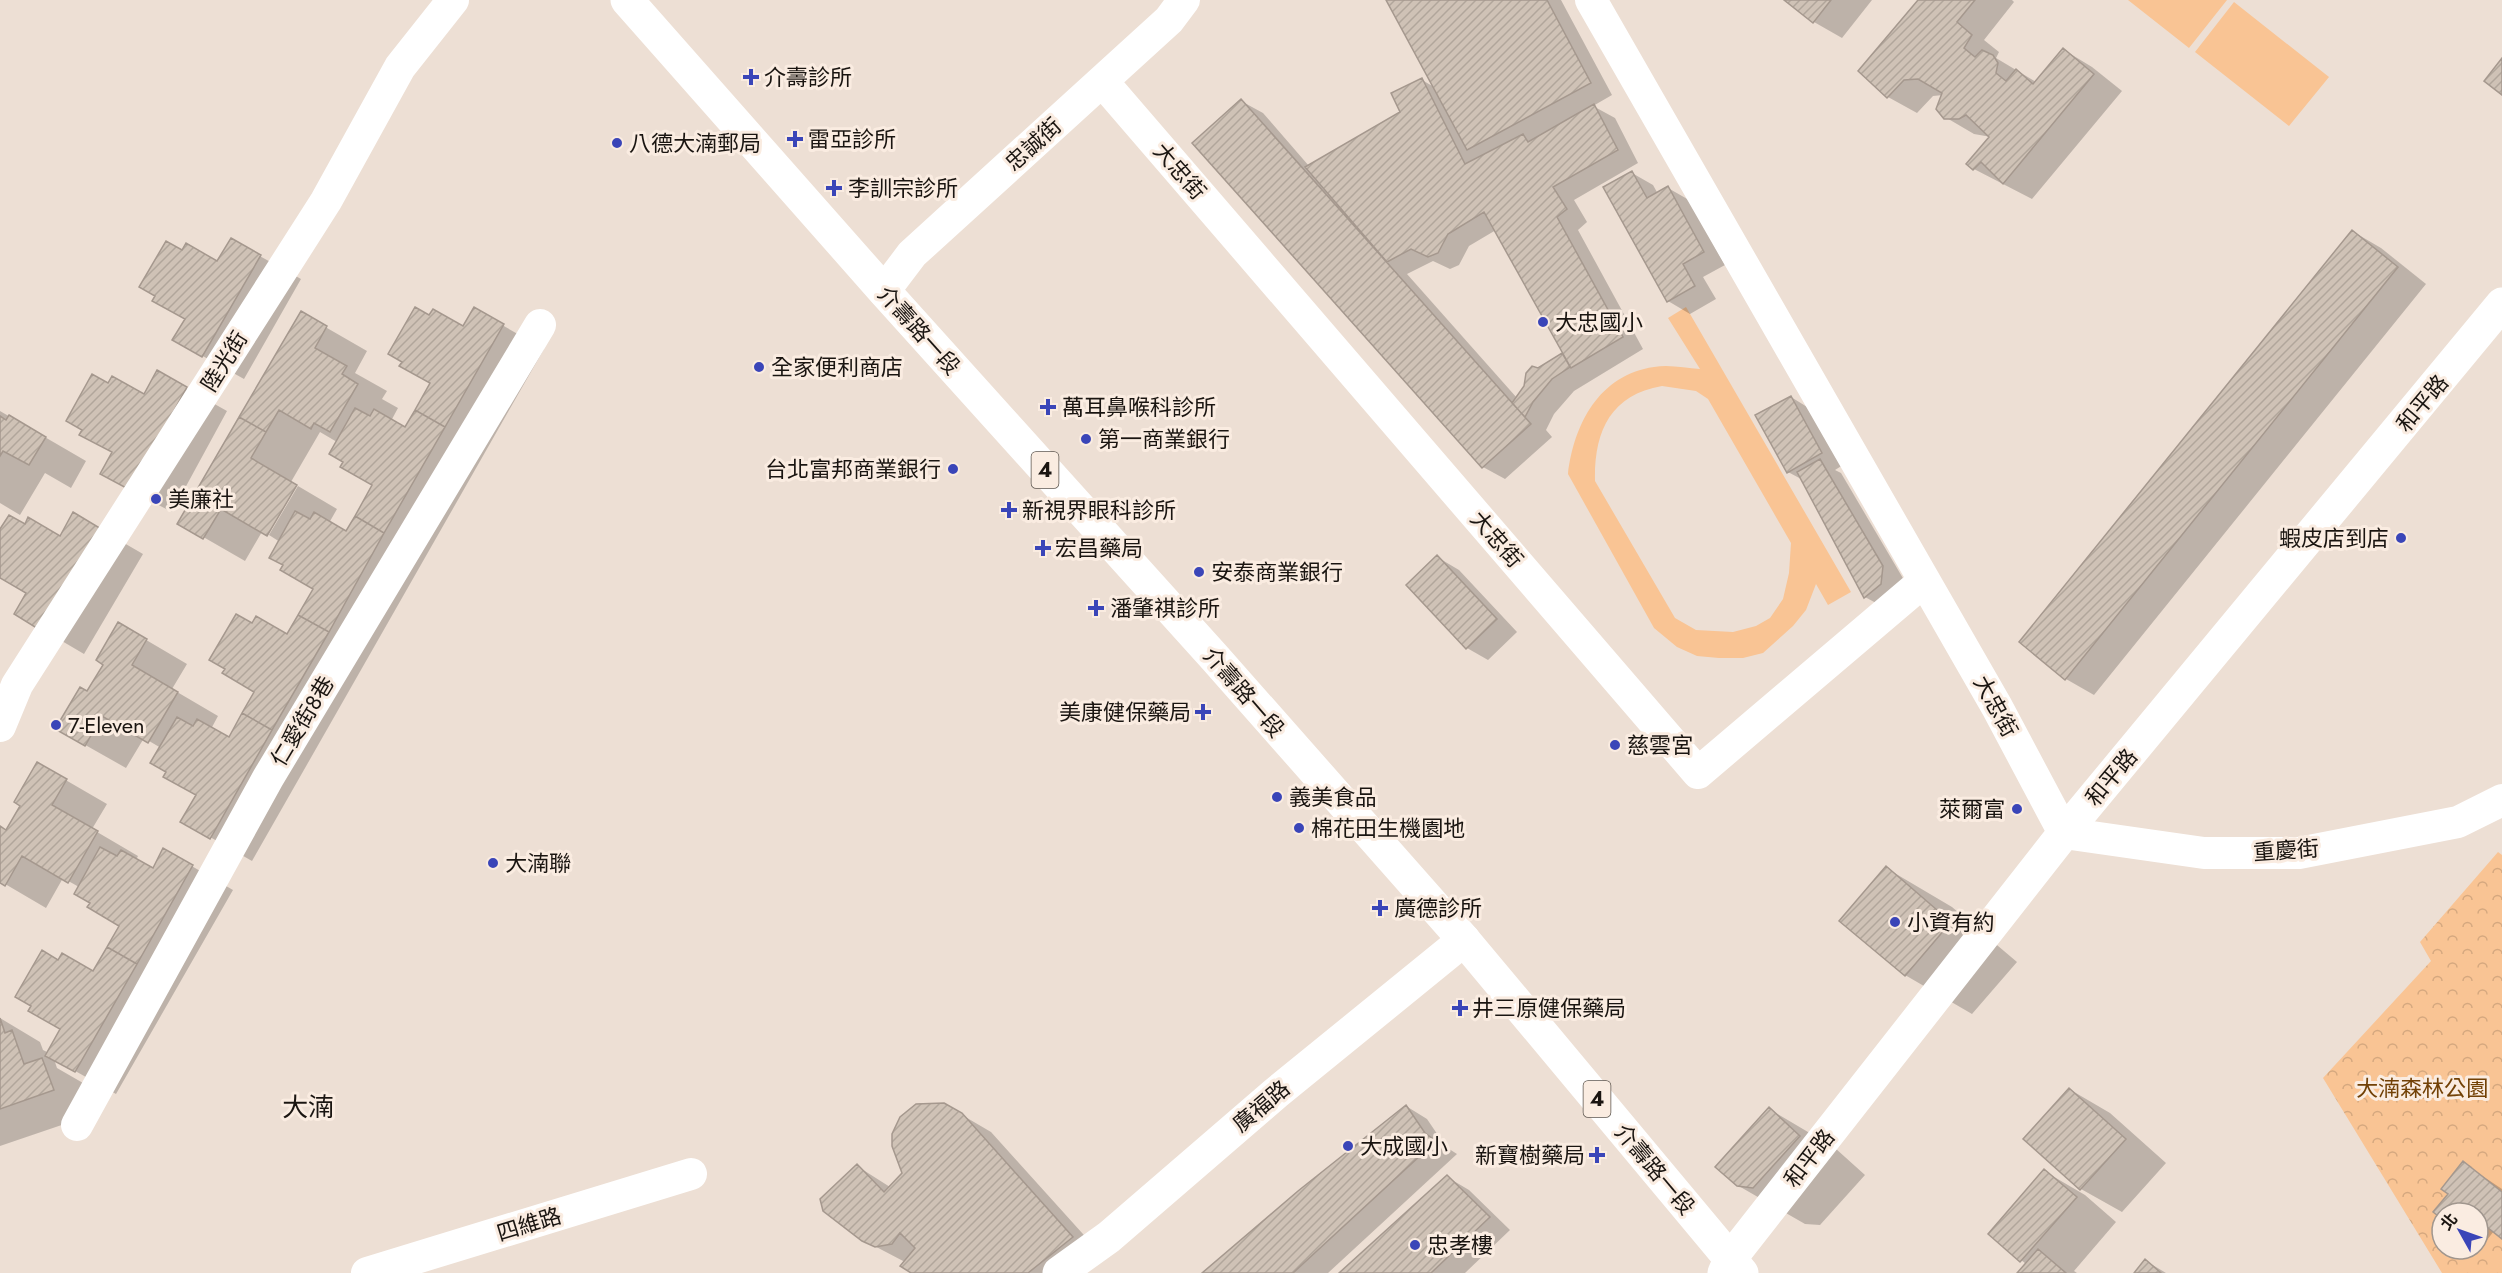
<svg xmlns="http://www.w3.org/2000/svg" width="2502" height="1273" font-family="Jost,'Noto Sans TC',sans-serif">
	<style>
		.park { fill: url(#park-crowns); fill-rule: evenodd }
		.garden { fill: #f9c494; fill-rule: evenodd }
		.shadow { fill: #0003; fill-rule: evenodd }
		.building { fill: url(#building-hatch); stroke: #a5988e; stroke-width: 1.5 }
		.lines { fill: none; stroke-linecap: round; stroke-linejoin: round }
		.minor { stroke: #fff; stroke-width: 32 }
		.tertiary { stroke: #fff; stroke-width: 33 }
		.primary { stroke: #fff; stroke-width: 33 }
		.poi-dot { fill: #3a45b8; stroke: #faece1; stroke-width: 2 }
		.labels { text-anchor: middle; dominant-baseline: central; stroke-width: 6; stroke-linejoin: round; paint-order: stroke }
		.shield { fill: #faece1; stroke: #5d564f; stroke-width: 1.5 }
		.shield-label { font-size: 21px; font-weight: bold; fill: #1a1511 }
		.poi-label { font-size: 22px; fill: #1a1511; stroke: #faece1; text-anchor: start }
		.street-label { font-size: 22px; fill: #1a1511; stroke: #faece1 }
		.park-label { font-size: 22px; fill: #724106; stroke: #faece1 }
		.quarter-label { font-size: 26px; fill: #1a1511; stroke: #faece1 }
	</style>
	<defs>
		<pattern id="park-crowns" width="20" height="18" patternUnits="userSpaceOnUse" patternTransform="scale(1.5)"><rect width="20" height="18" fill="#f9c494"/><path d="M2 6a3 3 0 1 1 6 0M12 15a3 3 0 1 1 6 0" fill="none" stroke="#d5a87f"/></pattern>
		<pattern id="building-hatch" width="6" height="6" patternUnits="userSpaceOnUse" patternTransform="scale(1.5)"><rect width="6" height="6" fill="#cfc2b6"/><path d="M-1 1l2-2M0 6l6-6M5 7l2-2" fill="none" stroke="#b1a69b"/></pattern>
	</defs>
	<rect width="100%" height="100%" fill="#eddfd4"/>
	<path class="park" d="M 2498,852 L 2502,855 L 2502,1273 L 2442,1273 L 2323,1078 L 2431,961 L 2420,942 ZM 2442,1213 L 2478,1213 L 2478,1249 L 2442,1249 Z"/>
	<path class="garden" d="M 2128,0 L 2227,0 L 2189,48 Z
		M 2234,2 L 2329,77 L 2289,126 L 2195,52 Z
		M 1686,307 L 1851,592 L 1828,605 L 1816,584 L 1806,610 L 1793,626 L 1763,653 L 1743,658 L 1719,658 L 1697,656 L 1677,647 L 1654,628 L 1568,474 C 1574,424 1599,375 1654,367 C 1669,364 1685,368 1700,369 L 1668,318 ZM 1662,386 L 1696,391 L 1708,399 L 1791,543 L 1789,573 L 1783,599 L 1770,618 L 1756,626 L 1733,632 L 1696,630 L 1675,618 L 1595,481 C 1594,432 1610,395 1662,386 Z"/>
	<path class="shadow" d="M 1388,0 L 1561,0 L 1612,95 L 1593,106 L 1615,118 L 1638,163 L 1574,200 L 1587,222 L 1578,230 L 1643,349 L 1574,391 L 1554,414 L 1546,430 L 1552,437 L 1505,479 L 1483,467 L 1241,101 L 1263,113 L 1309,166 L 1402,112 L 1422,80 L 1434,87 ZM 1496,230 L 1565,353 L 1538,370 L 1517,398 L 1407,274 L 1433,261 L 1450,269 L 1459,265 L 1469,246 Z
		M 1787,0 L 1872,0 L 1842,38 L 1814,22 Z
		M 1920,0 L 2012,0 L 2014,2 L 1984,40 L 1999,52 L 1996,58 L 2036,82 L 2064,50 L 2092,67 L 2122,91 L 2032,199 L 1974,169 L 1991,137 L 1974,134 L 1945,117 L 1943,95 L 1933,96 L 1917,113 L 1888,97 Z
		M 1632,173 L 1653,185 L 1658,194 L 1668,188 L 1689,200 L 1725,265 L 1703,277 L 1716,299 L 1690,314 L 1668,301 Z
		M 2352,231 L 2381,248 L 2426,284 L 2094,695 L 2066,679 Z
		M 231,240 L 301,279 L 244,379 L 174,340 L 186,319 L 182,252 L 218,263 Z
		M 474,309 L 544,349 L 252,861 L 182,821 L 198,795 L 168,772 L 161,748 L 144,738 L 126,768 L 57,729 L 88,693 L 105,664 L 119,624 L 187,664 L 172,689 L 218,716 L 211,729 L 229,739 L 256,692 L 253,625 L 288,636 L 315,588 L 285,565 L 280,542 L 269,535 L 298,486 L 337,509 L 329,523 L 347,533 L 374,485 L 345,462 L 337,442 L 320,432 L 245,561 L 179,523 L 301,313 L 367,351 L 355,373 L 387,391 L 382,399 L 398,408 L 391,421 L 406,429 L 432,383 L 430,317 L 464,328 Z
		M 109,385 L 144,396 L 186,388 L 227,411 L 172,512 L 143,497 L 113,453 Z
		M 1791,397 L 1812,410 L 1843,465 L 1835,470 L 1841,473 L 1904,580 L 1887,609 L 1865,597 L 1803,480 L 1788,472 Z
		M 0,411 L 86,461 L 71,488 L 45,473 L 20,515 L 0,503 Z
		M 74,514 L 143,554 L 84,654 L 16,614 L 28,592 L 0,576 L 0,532 L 25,526 L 61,538 Z
		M 1437,557 L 1459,570 L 1517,632 L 1488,660 L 1467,648 Z
		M 38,764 L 107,804 L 92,829 L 138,856 L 136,860 L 153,870 L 164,850 L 233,890 L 116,1094 L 54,1059 L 57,1068 L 83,1083 L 94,1114 L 0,1146 L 0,1018 L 40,1042 L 43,1050 L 49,1053 L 62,1029 L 59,962 L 94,973 L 121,925 L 92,902 L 79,887 L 63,878 L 46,908 L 0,881 L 0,828 L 7,832 L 22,805 Z
		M 1886,868 L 1952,907 L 2017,962 L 1972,1014 L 1905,975 Z
		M 2069,1089 L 2110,1113 L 2166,1163 L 2122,1212 L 2081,1189 Z
		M 1406,1106 L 1427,1119 L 1446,1147 L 1457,1154 L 1328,1273 L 1205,1273 Z
		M 1769,1109 L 1835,1148 L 1865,1175 L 1820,1225 L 1805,1224 L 1737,1185 Z
		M 962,1115 L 991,1132 L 1101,1254 L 1076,1273 L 914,1273 L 905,1262 L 863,1240 L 857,1166 L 890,1187 Z
		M 2463,1163 L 2502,1189 L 2502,1237 L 2494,1231 L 2483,1245 L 2478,1242 L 2478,1213 L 2442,1213 L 2442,1217 L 2435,1212 L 2450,1193 Z
		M 2044,1171 L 2085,1195 L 2116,1222 L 2074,1271 L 2077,1273 L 2019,1273 L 2026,1264 L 1990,1234 Z
		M 1447,1177 L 1469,1190 L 1510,1230 L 1465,1273 L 1342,1273 Z
		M 2146,1261 L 2166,1273 L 2136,1273 Z"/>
	<path class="building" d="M 1386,0 L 1547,0 L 1591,83 L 1467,150 Z
		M 1784,0 L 1831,0 L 1813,23 Z
		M 1918,0 L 1975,0 L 1957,22 L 1972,35 L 1964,48 L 1975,57 L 1982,50 L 1993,55 L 1998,63 L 1996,73 L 2006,81 L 2016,69 L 2033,84 L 2063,48 L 2094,74 L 2003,184 L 1981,162 L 1973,170 L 1966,164 L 1989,137 L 1966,115 L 1959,119 L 1944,119 L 1936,109 L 1942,93 L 1918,79 L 1904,80 L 1887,98 L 1858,71 Z
		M 2502,58 L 2502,95 L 2484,81 Z
		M 1422,78 L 1465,164 L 1523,134 L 1528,142 L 1594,104 L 1618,150 L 1553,187 L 1567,209 L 1557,217 L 1623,337 L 1571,368 L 1484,212 L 1448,234 L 1438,253 L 1428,257 L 1411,249 L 1387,262 L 1305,167 L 1400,112 L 1391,93 Z
		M 1241,99 L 1531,424 L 1482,468 L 1192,143 Z
		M 1632,171 L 1647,198 L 1668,186 L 1704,252 L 1683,264 L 1695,286 L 1667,302 L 1603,187 Z
		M 2352,230 L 2398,267 L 2065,680 L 2019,642 Z
		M 231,238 L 261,255 L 202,357 L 172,340 L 185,319 L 152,301 L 155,296 L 139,287 L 166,241 L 182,250 L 186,243 L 217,261 Z
		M 415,307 L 429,315 L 433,309 L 463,326 L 474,307 L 504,324 L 445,427 L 415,410 L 430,383 L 399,366 L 402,362 L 388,354 Z
		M 301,311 L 327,326 L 315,348 L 347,366 L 342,374 L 358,384 L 330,432 L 314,423 L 311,429 L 279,410 L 266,432 L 239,417 Z
		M 1562,353 L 1570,367 L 1552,379 L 1533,402 L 1525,417 L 1512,403 L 1524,386 L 1526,373 L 1532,366 L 1538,368 Z
		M 157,370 L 187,387 L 130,490 L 100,474 L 112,452 L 79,435 L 82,430 L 66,421 L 92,374 L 108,383 L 112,376 L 144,394 Z
		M 1791,396 L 1822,453 L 1787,473 L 1755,415 Z
		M 355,408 L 370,416 L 374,409 L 405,427 L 415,410 L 445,427 L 384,533 L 355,516 L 372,485 L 340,467 L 343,462 L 329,454 Z
		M 9,415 L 46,437 L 29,465 L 3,451 L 0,456 L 0,416 L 6,420 Z
		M 239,417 L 266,432 L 251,458 L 297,485 L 267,536 L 221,509 L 203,539 L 177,524 Z
		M 1820,459 L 1883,566 L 1881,584 L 1864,598 L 1797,472 Z
		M 295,511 L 310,519 L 314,512 L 346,531 L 355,516 L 384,533 L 329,632 L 298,615 L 313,589 L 280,570 L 283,565 L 269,558 Z
		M 73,512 L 103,530 L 43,632 L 14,614 L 26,593 L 0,578 L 0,529 L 9,515 L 25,524 L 28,517 L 60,536 Z
		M 1437,555 L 1497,619 L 1466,649 L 1406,585 Z
		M 236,614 L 252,623 L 256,616 L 287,634 L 298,615 L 329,632 L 272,730 L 242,713 L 254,692 L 222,673 L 225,669 L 209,660 Z
		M 118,622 L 147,639 L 132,665 L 178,692 L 148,743 L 102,716 L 85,746 L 55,729 L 80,687 L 87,691 L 103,665 L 96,660 Z
		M 242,713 L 272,730 L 210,839 L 180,822 L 196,795 L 163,777 L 166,772 L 150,763 L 177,717 L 193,726 L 197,719 L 229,737 Z
		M 37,762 L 67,779 L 52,805 L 98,831 L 68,883 L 22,856 L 5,886 L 0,883 L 0,826 L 6,830 L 20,806 L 14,802 Z
		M 100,847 L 117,856 L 121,850 L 153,868 L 163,848 L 193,865 L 137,964 L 107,947 L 119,926 L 87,907 L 90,903 L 74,894 Z
		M 1886,866 L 1951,922 L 1905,976 L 1839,921 Z
		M 107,947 L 137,964 L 75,1072 L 45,1056 L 60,1029 L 28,1011 L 31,1006 L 15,997 L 42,950 L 58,960 L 62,953 L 93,971 Z
		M 0,1018 L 5,1033 L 12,1030 L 24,1064 L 42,1058 L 54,1090 L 0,1109 Z
		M 2069,1088 L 2126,1139 L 2080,1190 L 2023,1139 Z
		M 944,1103 L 962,1113 L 1073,1237 L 1028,1273 L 911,1273 L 900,1266 L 915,1248 L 900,1233 L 892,1244 L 875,1247 L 862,1241 L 823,1211 L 820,1199 L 857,1164 L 884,1192 L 902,1173 L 892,1146 L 892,1134 L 900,1117 L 916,1104 Z
		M 1406,1105 L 1425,1133 L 1436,1141 L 1293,1273 L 1202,1273 L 1298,1191 Z
		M 1769,1107 L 1800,1136 L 1753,1188 L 1737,1186 L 1715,1167 Z
		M 2463,1161 L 2502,1192 L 2502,1239 L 2478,1220 L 2478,1213 L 2442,1213 L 2442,1219 L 2433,1212 L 2448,1194 L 2441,1189 Z
		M 2044,1169 L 2077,1197 L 2020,1262 L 1988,1234 Z
		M 1447,1175 L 1490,1217 L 1431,1273 L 1339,1273 Z
		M 2038,1249 L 2066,1273 L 2017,1273 Z
		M 2145,1259 L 2161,1273 L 2134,1273 Z"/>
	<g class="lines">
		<path class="minor" d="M 1591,0 L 1997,707 L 2064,833 L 2204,853 L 2299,853 L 2458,822 L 2502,800
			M 1102,81 L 1698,773 L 1924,581
			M 884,291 L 912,254 L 1169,20 L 1184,0
			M 0,726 L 17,685 L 326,201 L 400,67 L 453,0
			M 77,1125 L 268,778 L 540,325
			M 367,1273 L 691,1174"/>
		<path class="tertiary" d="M 1059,1273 L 1109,1237 L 1276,1093 L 1464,940
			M 1724,1273 L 1730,1259 L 2064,833 L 2502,304"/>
		<path class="primary" d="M 627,0 L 884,291 L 1215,658 L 1464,940 L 1742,1273"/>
	</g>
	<g class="poi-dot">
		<path d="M748 68h6v6h6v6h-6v6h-6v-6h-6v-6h6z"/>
		<path d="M792 130h6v6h6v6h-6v6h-6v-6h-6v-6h6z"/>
		<circle cx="617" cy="143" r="6"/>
		<path d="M831 179h6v6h6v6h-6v6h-6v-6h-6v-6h6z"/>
		<circle cx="1543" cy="322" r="6"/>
		<circle cx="759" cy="367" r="6"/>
		<path d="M1045 398h6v6h6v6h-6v6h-6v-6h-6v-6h6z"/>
		<circle cx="1086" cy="439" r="6"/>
		<circle cx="953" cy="469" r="6"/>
		<circle cx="156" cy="499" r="6"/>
		<path d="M1006 501h6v6h6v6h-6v6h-6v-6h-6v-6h6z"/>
		<circle cx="2401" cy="538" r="6"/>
		<path d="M1040 539h6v6h6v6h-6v6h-6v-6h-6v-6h6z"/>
		<circle cx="1199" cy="572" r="6"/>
		<path d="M1093 599h6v6h6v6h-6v6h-6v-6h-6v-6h6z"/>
		<path d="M1200 703h6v6h6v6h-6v6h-6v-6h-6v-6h6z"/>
		<circle cx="56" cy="725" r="6"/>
		<circle cx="1615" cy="745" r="6"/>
		<circle cx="1277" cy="797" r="6"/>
		<circle cx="2017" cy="809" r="6"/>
		<circle cx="1299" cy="828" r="6"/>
		<circle cx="493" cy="863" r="6"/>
		<path d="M1377 899h6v6h6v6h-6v6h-6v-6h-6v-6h6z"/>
		<circle cx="1895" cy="922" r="6"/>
		<path d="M1457 999h6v6h6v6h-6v6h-6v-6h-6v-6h6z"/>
		<circle cx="1348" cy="1146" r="6"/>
		<path d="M1594 1146h6v6h6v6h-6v6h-6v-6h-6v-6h6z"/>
		<circle cx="1415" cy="1245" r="6"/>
	</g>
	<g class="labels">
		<g class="shield">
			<rect x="1031.5" y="452" width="27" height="36" rx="4.5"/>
			<rect x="1583.5" y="1081" width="27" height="36" rx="4.5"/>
		</g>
		<g class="shield-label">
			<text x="1045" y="470">4</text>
			<text x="1597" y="1099">4</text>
		</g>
		<g class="poi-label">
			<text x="764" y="77">介壽診所</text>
			<text x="808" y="139">雷亞診所</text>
			<text x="629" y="143">八德大湳郵局</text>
			<text x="848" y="188">李訓宗診所</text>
			<text x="1555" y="322">大忠國小</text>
			<text x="771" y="367">全家便利商店</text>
			<text x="1062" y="407">萬耳鼻喉科診所</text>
			<text x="1098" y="439">第一商業銀行</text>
			<text x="941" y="469" text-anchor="end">台北富邦商業銀行</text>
			<text x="168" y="499">美廉社</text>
			<text x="1022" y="510">新視界眼科診所</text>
			<text x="2389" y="538" text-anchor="end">蝦皮店到店</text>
			<text x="1055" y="548">宏昌藥局</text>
			<text x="1211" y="572">安泰商業銀行</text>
			<text x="1110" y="608">潘肇祺診所</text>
			<text x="1191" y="712" text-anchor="end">美康健保藥局</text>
			<text x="68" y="725">7-Eleven</text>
			<text x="1627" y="745">慈雲宮</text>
			<text x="1289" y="797">義美食品</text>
			<text x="2005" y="809" text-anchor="end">萊爾富</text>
			<text x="1311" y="828">棉花田生機園地</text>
			<text x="505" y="863">大湳聯</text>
			<text x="1394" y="908">廣德診所</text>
			<text x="1907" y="922">小資有約</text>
			<text x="1472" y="1008">井三原健保藥局</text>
			<text x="1360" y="1146">大成國小</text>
			<text x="1585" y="1155" text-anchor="end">新寶樹藥局</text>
			<text x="1427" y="1245">忠孝樓</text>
		</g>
		<g class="street-label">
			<text transform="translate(1033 144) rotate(-42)">忠誠街</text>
			<text transform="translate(1180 171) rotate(49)">大忠街</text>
			<text transform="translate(919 330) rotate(48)">介壽路一段</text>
			<text transform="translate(224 361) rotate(-58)">陸光街</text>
			<text transform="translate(2422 403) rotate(-50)">和平路</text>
			<text transform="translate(1497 539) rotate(49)">大忠街</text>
			<text transform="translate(1244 692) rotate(49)">介壽路一段</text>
			<text transform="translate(1996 706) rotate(61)">大忠街</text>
			<text transform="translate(302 721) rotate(-59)">仁愛街8巷</text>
			<text transform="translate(2111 777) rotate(-50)">和平路</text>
			<text transform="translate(2286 850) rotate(-4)">重慶街</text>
			<text transform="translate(1261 1106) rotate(-40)">廣福路</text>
			<text transform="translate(1809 1158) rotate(-52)">和平路</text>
			<text transform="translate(1655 1169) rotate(50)">介壽路一段</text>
			<text transform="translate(529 1224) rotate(-17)">四維路</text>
		</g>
		<g class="park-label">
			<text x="2422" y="1088">大湳森林公園</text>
		</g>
		<g class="quarter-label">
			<text x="308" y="1107">大湳</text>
		</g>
	</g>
	<g transform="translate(2460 1231) rotate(310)"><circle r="28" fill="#faece1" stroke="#a0968e" stroke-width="1.5"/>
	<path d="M0-4.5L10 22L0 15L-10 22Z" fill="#3a45b8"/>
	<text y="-9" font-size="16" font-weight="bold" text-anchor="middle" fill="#1a1511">北</text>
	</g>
</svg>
